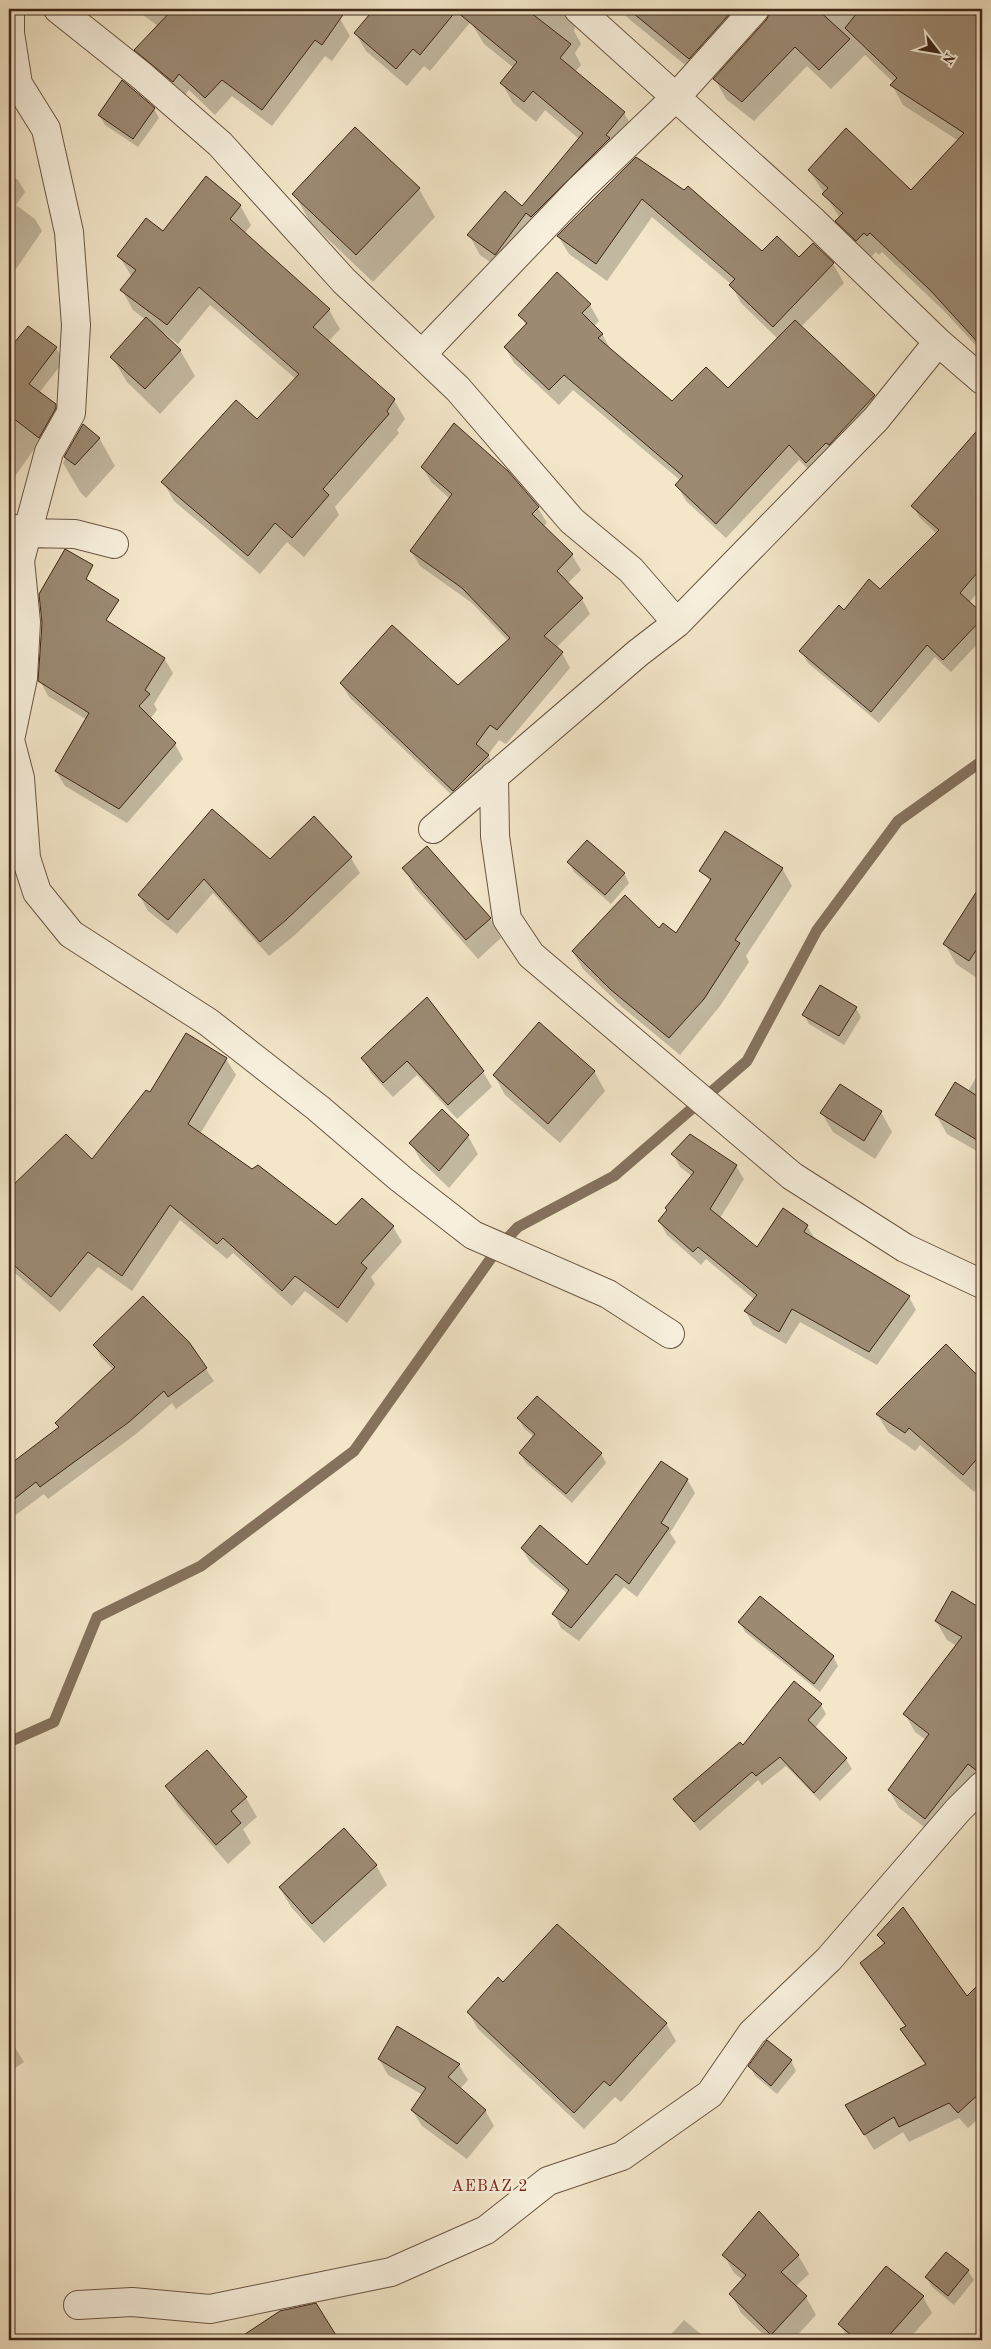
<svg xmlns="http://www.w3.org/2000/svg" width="991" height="2349" font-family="'Old Standard TT',serif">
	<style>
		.shadow { fill: #0003 }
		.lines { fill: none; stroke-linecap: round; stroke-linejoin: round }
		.stream { stroke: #85725d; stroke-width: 11 }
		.building { fill: #9c8a73; stroke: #3e2616 }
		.minor-casing { stroke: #6b5643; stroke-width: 30 }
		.minor { stroke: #f7efdc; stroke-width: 28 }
		.labels { text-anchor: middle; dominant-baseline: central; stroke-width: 5; stroke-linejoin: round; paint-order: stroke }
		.quarter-label { font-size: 16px; letter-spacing: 1px; fill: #7a1f14; stroke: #f7efdc }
	</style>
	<rect width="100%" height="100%" fill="#f3e6c9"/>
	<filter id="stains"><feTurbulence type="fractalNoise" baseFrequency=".004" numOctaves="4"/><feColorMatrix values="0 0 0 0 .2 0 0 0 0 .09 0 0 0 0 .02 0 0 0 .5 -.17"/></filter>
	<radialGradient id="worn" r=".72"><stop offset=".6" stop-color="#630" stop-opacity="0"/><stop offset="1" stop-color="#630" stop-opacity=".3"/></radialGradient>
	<path class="shadow" d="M 135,9 L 326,9 L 340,19 L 350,36 L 332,61 L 325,56 L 272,126 L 232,96 L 215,115 L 189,90 L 183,98 L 146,67 L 136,50 L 158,26 Z
		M 376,9 L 475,9 L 478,13 L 430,71 L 424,66 L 407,86 L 366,51 L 356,34 Z
		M 485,9 L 608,9 L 601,18 L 577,19 L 574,31 L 581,44 L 575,53 L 581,65 L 575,72 L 624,113 L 636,133 L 507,274 L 480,255 L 469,235 L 522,208 L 579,139 L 545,110 L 536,122 L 513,103 L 502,83 L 514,68 L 484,44 L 472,24 Z
		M 617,9 L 982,9 L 982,349 L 981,351 L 944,311 L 882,252 L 879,255 L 876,252 L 868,260 L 848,241 L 837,221 L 840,218 L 809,170 L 911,191 L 959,141 L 903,105 L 892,85 L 894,83 L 865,55 L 831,89 L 807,66 L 754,121 L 726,99 L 715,79 L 768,20 L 771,13 L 762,14 L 701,78 Z
		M 154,109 L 159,118 L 138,147 L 105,125 L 99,115 Z
		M 637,158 L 762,253 L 799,259 L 813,245 L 833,264 L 844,283 L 801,327 L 874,396 L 883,412 L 816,477 L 799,460 L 726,538 L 686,501 L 677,485 L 681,481 L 573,390 L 559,405 L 514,363 L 505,347 L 526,325 L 520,315 L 557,274 L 590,305 L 599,321 L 594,326 L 602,334 L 611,350 L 672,403 L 728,390 L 778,339 L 741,303 L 731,284 L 652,217 L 607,281 L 569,254 L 558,236 Z
		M 9,174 L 18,180 L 25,192 L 16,205 L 35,219 L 42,231 L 16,269 L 9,262 Z
		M 419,189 L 435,217 L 373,282 L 310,222 L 294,194 Z
		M 240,205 L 251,225 L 245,233 L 329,310 L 340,329 L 328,342 L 394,400 L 405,419 L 397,430 L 399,433 L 335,507 L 339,515 L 304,557 L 287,542 L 260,574 L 174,501 L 163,482 L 257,421 L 296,379 L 210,305 L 178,344 L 164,333 L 163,334 L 180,350 L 195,376 L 160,414 L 127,382 L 112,357 L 146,320 L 133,310 L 122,290 L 132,277 L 119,256 L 163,233 Z
		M 28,328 L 56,348 L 64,361 L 39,393 L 55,405 L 63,419 L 45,453 L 37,445 L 9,485 L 9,409 L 21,393 L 9,383 L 9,337 L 16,342 Z
		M 83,426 L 99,438 L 115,466 L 86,498 L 80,492 L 63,463 Z
		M 950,464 L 982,493 L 982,587 L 969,603 L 982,614 L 982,639 L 951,672 L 935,657 L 879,723 L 808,663 L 801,651 L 844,611 L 881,591 L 937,534 L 920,518 L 913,506 Z
		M 423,468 L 538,508 L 547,523 L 543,527 L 572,555 L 581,570 L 567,584 L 582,599 L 590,614 L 556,648 L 562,653 L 570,668 L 506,744 L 499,740 L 488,755 L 496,771 L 458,801 L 350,698 L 341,684 L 458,687 L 508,641 L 472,603 L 420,566 L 411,551 L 450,499 L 431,482 Z
		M 9,614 L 18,630 L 9,711 Z
		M 164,658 L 173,673 L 154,704 L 157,710 L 150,719 L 175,744 L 183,759 L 127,823 L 65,786 L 56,771 L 87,720 L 48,696 L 40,680 Z
		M 314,818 L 351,858 L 360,873 L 295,935 L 269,956 L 213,893 L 177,934 L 148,911 L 140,896 L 270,861 Z
		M 569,862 L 624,873 L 629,883 L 611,904 L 574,872 Z
		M 404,868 L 490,918 L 501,938 L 478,959 L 415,888 Z
		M 782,868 L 792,886 L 746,956 L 749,962 L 720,1006 L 680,1055 L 622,1007 L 583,969 L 573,952 L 659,930 L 676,935 L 710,882 L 706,875 Z
		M 974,898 L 982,904 L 982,977 L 980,980 L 956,964 L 945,944 Z
		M 427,999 L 483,1072 L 492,1087 L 457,1119 L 417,1075 L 393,1097 L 371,1073 L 363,1058 Z
		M 856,1008 L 861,1017 L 844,1045 L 809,1024 L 804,1015 Z
		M 226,1059 L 236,1075 L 200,1134 L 336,1227 L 393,1227 L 402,1242 L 371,1277 L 375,1284 L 347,1323 L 305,1291 L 292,1306 L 233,1253 L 227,1259 L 180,1220 L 132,1291 L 98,1267 L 60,1312 L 9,1268 L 9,1191 L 66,1136 L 92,1160 L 150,1094 Z
		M 982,1068 L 982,1154 L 947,1134 L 936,1115 L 968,1091 Z
		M 594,1071 L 605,1091 L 560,1143 L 505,1095 L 494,1075 Z
		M 442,1110 L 468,1136 L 478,1154 L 449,1188 L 421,1161 L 411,1143 Z
		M 881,1112 L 892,1132 L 875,1159 L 833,1132 L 822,1113 Z
		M 673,1154 L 736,1166 L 744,1179 L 720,1218 L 757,1249 L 783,1210 L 807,1226 L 815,1239 L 909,1297 L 916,1310 L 877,1365 L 800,1322 L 786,1344 L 753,1325 L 746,1312 L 755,1300 L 706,1259 L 701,1265 L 667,1235 L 659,1221 L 692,1176 L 680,1167 Z
		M 188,1343 L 214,1381 L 176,1409 L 172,1403 L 136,1434 L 48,1499 L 44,1494 L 9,1520 L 9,1466 L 60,1428 L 114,1370 L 101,1357 L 94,1345 Z
		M 946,1346 L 982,1381 L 982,1482 L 974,1492 L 920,1445 L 915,1451 L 888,1432 L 877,1414 Z
		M 519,1419 L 601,1454 L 606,1463 L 572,1503 L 526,1463 L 520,1453 L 534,1437 L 524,1428 Z
		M 687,1479 L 695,1493 L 670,1533 L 676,1542 L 637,1597 L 624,1587 L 579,1641 L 561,1628 L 554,1614 L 568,1594 L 530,1562 L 522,1549 L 587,1567 Z
		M 952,1593 L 982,1610 L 982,1784 L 936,1836 L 899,1808 L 889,1790 L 926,1740 L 915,1732 L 905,1714 L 957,1646 L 947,1640 L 936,1621 Z
		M 740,1622 L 833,1656 L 838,1666 L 820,1692 L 745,1632 Z
		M 821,1705 L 826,1714 L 815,1728 L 846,1759 L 852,1769 L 820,1801 L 786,1766 L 762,1785 L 758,1780 L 700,1831 L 675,1799 L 743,1747 Z
		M 167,1786 L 246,1798 L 257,1817 L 243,1829 L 251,1843 L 228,1864 L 178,1806 Z
		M 376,1865 L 387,1885 L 324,1943 L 291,1907 L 280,1888 Z
		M 878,1936 L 966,1998 L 982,1982 L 982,2115 L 968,2128 L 959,2118 L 909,2142 L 903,2132 L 874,2150 L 856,2121 L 926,2066 L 902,2030 L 906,2027 L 861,1963 L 884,1945 Z
		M 503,1983 L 666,2023 L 676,2041 L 621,2102 L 615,2097 L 584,2129 L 478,2029 L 468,2012 Z
		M 9,2038 L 24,2062 L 9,2072 Z
		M 379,2059 L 459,2065 L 468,2080 L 460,2089 L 485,2110 L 494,2126 L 467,2159 L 422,2126 L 412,2110 L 423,2095 L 388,2075 Z
		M 791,2061 L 796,2071 L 777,2094 L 755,2076 L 750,2066 Z
		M 724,2255 L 798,2255 L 809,2274 L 795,2287 L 806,2297 L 816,2315 L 793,2340 L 769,2340 L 741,2313 L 731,2294 L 743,2280 L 734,2273 Z
		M 886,2268 L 923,2297 L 932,2313 L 908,2340 L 849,2340 L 840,2324 Z
		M 968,2271 L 974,2280 L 954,2305 L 932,2287 L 927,2278 Z
		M 315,2305 L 338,2340 L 238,2340 L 280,2312 Z
		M 684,2320 L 708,2340 L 666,2340 Z"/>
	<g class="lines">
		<path class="stream" d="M 9,1742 L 54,1722 L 97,1617 L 201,1566 L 354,1451 L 499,1247 L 518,1227 L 614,1176 L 747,1061 L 817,930 L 898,821 L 982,761"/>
	</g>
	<path class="building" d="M 173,9 L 347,9 L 322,45 L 315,40 L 262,110 L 222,80 L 205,98 L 179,74 L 173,82 L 134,50 Z
		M 374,9 L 526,9 L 571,44 L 560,58 L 625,112 L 606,135 L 610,138 L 531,217 L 526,213 L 495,255 L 467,235 L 505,191 L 522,206 L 583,133 L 533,91 L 524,102 L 500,83 L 517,62 L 456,11 L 420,55 L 413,49 L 396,69 L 354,33 Z
		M 628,9 L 734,9 L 689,59 Z
		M 770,9 L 817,9 L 850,39 L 819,70 L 795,47 L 742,102 L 713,79 L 767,19 Z
		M 860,9 L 982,9 L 982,347 L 931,291 L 870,233 L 867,236 L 864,233 L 856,241 L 835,221 L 843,213 L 822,194 L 828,188 L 808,170 L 846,128 L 911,190 L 964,133 L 890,85 L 897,78 L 845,28 Z
		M 122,80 L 155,108 L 133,139 L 98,115 Z
		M 355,127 L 420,188 L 356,255 L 292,194 Z
		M 636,157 L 684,190 L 688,186 L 762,251 L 777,236 L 799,257 L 813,243 L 834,263 L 773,327 L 729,285 L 735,279 L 642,199 L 596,264 L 557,236 Z
		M 206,176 L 241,205 L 230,219 L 330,309 L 313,327 L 395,399 L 387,411 L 389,414 L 323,489 L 329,495 L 292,538 L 275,523 L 248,556 L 161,482 L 236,400 L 257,419 L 299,374 L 199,287 L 167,325 L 120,290 L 136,270 L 117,256 L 146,218 L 163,231 Z
		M 557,272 L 591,304 L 582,313 L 603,334 L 598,338 L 672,401 L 706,367 L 728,388 L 795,320 L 875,395 L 829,445 L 826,443 L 806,463 L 789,445 L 716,524 L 675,485 L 683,476 L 564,375 L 549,390 L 504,347 L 527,323 L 518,315 Z
		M 146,317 L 181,350 L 145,389 L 110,357 Z
		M 28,326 L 57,347 L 29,384 L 56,404 L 56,408 L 39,438 L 9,415 L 9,349 Z
		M 454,423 L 508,471 L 539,507 L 532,514 L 573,554 L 557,571 L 583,598 L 544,636 L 563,652 L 497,730 L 490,725 L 476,744 L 489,755 L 453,791 L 340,683 L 392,625 L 458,685 L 510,638 L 462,588 L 410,551 L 452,494 L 421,467 Z
		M 83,424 L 100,438 L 75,465 L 64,457 Z
		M 982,425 L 982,567 L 960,593 L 982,613 L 982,619 L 943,660 L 927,645 L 871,712 L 799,651 L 839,605 L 844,610 L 869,579 L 880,589 L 939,530 L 911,506 Z
		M 65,549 L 93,565 L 86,579 L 119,600 L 106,620 L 165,658 L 145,690 L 150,694 L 139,706 L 176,743 L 119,809 L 55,771 L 89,713 L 38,681 L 42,623 L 39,594 Z
		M 212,809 L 270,859 L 314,816 L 352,857 L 286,920 L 260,942 L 204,879 L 168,920 L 138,895 Z
		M 725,831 L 783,868 L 735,940 L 740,943 L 704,999 L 669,1038 L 610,989 L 572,951 L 625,895 L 659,928 L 663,923 L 676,933 L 711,879 L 699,871 Z
		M 587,840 L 625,873 L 605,895 L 567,862 Z
		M 427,846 L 491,918 L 466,940 L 402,868 Z
		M 982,883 L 982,941 L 969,961 L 943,944 Z
		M 820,985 L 857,1007 L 839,1036 L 802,1015 Z
		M 427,997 L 484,1071 L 448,1105 L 407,1061 L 383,1083 L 361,1058 Z
		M 539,1022 L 595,1071 L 548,1124 L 493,1075 Z
		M 186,1033 L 227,1058 L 188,1124 L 252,1169 L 258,1165 L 336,1225 L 362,1198 L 394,1226 L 361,1263 L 367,1268 L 338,1308 L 295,1276 L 282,1291 L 223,1238 L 217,1244 L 170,1205 L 122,1276 L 88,1252 L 51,1297 L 9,1261 L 9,1189 L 66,1134 L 92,1159 L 146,1090 L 150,1092 Z
		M 955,1082 L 982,1099 L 982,1143 L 935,1115 Z
		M 840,1084 L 882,1111 L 864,1141 L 820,1113 Z
		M 442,1109 L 469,1135 L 439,1171 L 409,1143 Z
		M 690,1134 L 737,1165 L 710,1209 L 757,1247 L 783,1208 L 808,1225 L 804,1232 L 910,1296 L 869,1352 L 792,1309 L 779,1332 L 744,1311 L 757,1295 L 698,1247 L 693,1252 L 658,1221 L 667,1210 L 665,1208 L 694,1172 L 671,1154 Z
		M 143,1296 L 189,1342 L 207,1368 L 168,1397 L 164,1391 L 129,1422 L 40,1487 L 36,1482 L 9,1503 L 9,1465 L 59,1427 L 55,1423 L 115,1367 L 93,1345 Z
		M 946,1344 L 982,1380 L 982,1453 L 963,1475 L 909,1428 L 905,1433 L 876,1414 Z
		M 537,1396 L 602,1453 L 566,1494 L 519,1453 L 535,1434 L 517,1418 Z
		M 661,1461 L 688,1479 L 661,1523 L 669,1528 L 629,1584 L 616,1574 L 571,1628 L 552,1614 L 569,1590 L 521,1548 L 540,1525 L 587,1565 Z
		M 952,1591 L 982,1609 L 982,1771 L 977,1771 L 968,1764 L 925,1819 L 888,1790 L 929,1734 L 903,1714 L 962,1637 L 935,1621 Z
		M 760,1596 L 834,1656 L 814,1684 L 738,1622 Z
		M 794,1681 L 822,1704 L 808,1720 L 847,1758 L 814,1793 L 780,1757 L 756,1776 L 752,1772 L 694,1822 L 673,1799 L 740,1742 L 743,1745 Z
		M 207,1750 L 247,1797 L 231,1811 L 241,1823 L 216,1845 L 165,1786 Z
		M 344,1828 L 377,1865 L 312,1924 L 279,1887 Z
		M 903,1907 L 967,1996 L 982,1981 L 982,2091 L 958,2113 L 949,2103 L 899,2127 L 894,2117 L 864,2135 L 845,2105 L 926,2064 L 900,2029 L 906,2026 L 860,1963 L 885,1943 L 877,1935 Z
		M 557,1924 L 667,2023 L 610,2086 L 604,2081 L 574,2113 L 467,2012 L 498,1977 L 503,1982 Z
		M 397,2026 L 460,2064 L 448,2077 L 486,2110 L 457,2144 L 411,2110 L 426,2088 L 378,2059 Z
		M 767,2040 L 792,2060 L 771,2086 L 748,2066 Z
		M 759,2211 L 799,2255 L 781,2272 L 807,2296 L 771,2335 L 729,2294 L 746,2275 L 722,2255 Z
		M 946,2252 L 969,2270 L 948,2296 L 925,2277 Z
		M 886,2266 L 924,2296 L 885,2340 L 857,2340 L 838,2324 Z
		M 316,2303 L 339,2340 L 236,2340 L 280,2311 Z"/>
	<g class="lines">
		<defs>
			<path id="minor" d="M 10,9 L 10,33 L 18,84 L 46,129 L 69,232 L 76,325 L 71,413 L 49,452 L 20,560 L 26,622 L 23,678 L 10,740 L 20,778 L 26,858 L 37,892 L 71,934 L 208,1022 L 318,1108 L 401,1179 L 473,1235 L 608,1294 L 670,1334
				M 58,9 L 142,76 L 220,144 L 344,281 L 458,389 L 572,521 L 631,570 L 677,623
				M 578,9 L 814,222 L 938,342 L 982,380
				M 422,354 L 581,188 L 676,97 L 755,9
				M 10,528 L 27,533 L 75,534 L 114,544
				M 494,776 L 495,836 L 507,919 L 531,955 L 792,1176 L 905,1248 L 982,1284
				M 433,829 L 638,653 L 677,623 L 876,419 L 938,342
				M 78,2305 L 132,2302 L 210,2309 L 391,2272 L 486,2230 L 548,2181 L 622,2156 L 710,2094 L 752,2033 L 829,1959 L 958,1810 L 982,1786"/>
		</defs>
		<use href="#minor" class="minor-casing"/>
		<use href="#minor" class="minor"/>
	</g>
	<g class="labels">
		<g class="quarter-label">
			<text x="490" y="2187">AEBAZ 2</text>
		</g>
	</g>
	<rect width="991" height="2349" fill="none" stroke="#f3e6c9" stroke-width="30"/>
	<rect x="10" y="10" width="971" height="2329" fill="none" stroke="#3e2616" stroke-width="2.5"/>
	<rect x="15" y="15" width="961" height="2319" fill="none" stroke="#3e2616"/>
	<g transform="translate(938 52) rotate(121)" stroke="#f7efdc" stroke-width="4" paint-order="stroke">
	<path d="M0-4L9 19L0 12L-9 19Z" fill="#3e2616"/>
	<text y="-8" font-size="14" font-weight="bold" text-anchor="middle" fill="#3e2616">N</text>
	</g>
	<rect width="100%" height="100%" filter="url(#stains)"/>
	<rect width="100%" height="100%" fill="url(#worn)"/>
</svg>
